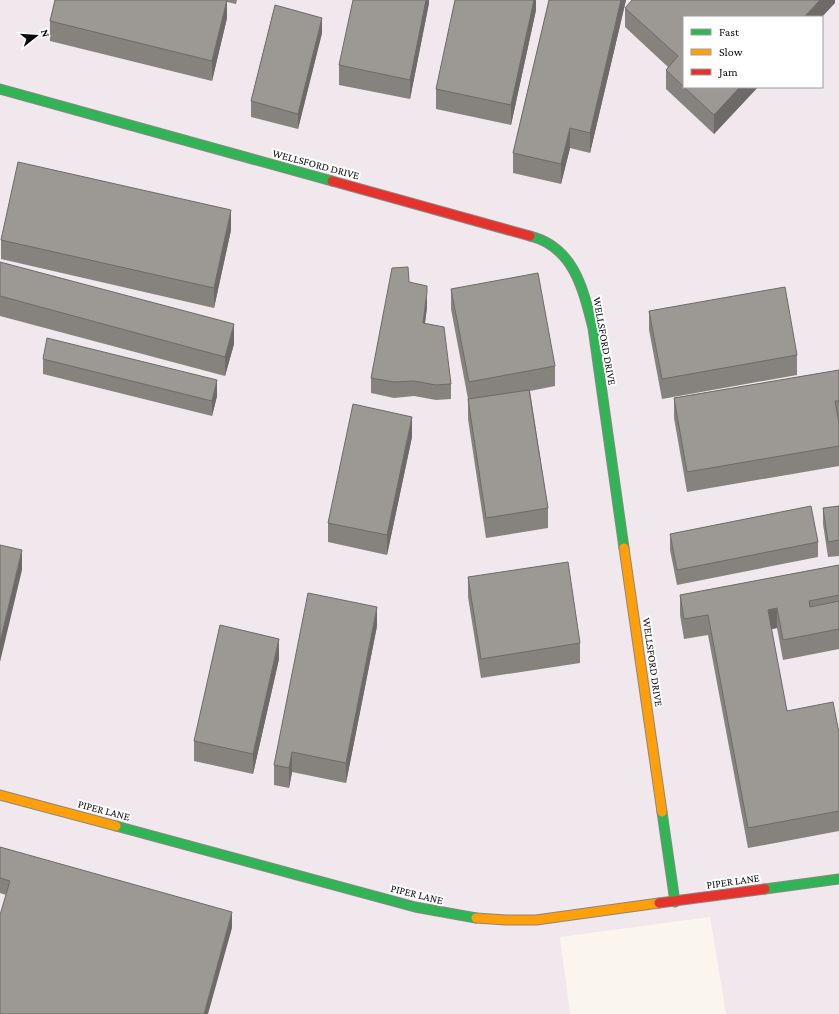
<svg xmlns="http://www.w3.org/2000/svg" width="839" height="1014" font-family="'Crimson Pro',serif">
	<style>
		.industrial { fill: #f0e8ec; fill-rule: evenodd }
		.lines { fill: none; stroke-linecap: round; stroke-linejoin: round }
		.fast-casing { stroke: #898783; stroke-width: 11 }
		.slow-casing { stroke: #898783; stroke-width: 11 }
		.jam-casing { stroke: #898783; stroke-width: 11 }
		.fast { stroke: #30b455; stroke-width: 9 }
		.slow { stroke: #ff9f0a; stroke-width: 9 }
		.jam { stroke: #e5322d; stroke-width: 9 }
		.wall { fill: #86837f }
		.shaded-wall { fill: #6d6a68 }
		.building { fill: #9c9894; stroke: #6d6a68 }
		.labels { text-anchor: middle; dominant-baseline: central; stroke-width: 4; stroke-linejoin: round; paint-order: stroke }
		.street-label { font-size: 11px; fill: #0a0a0a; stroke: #fff }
	</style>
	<rect width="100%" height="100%" fill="#faf6ed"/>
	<path class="industrial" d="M 0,0 L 839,0 L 839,1014 L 726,1014 L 710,917 L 560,937 L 570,1014 L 0,1014 ZM 684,17 L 822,17 L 822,87 L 684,87 Z"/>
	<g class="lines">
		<defs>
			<path id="fast" d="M 0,89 L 332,181
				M 530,236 C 574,247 583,289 593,328 L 624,548
				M 662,812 L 675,902
				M 116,826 L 415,907 L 476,918
				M 765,889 L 839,879"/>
			<path id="slow" d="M 624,548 L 662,812
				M 0,795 L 116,826
				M 476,918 L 506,920 L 536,920 L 659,903"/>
			<path id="jam" d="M 332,181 L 530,236
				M 659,903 L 765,889"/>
		</defs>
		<use href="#fast" class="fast-casing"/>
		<use href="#slow" class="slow-casing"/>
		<use href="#jam" class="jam-casing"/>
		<use href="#fast" class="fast"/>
		<use href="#slow" class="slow"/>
		<use href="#jam" class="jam"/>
	</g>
	<path class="wall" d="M 55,0 L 237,0 L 236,4 L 227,2 L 227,18 L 212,81 L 50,41 L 50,21 Z
		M 429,0 L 429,3 L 410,99 L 339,85 L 339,65 Z
		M 536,0 L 536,10 L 511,125 L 436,109 L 436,89 Z
		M 549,0 L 626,0 L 590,153 L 570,148 L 561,184 L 513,173 L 513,153 Z
		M 835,0 L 835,3 L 684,17 L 684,87 L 758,87 L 714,134 L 666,89 L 666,70 L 668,67 L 625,27 L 625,8 Z
		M 322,33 L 298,129 L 251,117 L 251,101 Z
		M 231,230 L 214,308 L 1,259 L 1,240 Z
		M 0,262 L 234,344 L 225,376 L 0,316 Z
		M 451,289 L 555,366 L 555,386 L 530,391 L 548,508 L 548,528 L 486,538 L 468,419 L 468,399 L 451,309 Z
		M 427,307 L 425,323 L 451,384 L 451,399 L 436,400 L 414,396 L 394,398 L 371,393 L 371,378 Z
		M 649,311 L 797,355 L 797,375 L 662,399 L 649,330 Z
		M 43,359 L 217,396 L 212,416 L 43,374 Z
		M 839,370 L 839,466 L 687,492 L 674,418 L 674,398 Z
		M 412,437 L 387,555 L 328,542 L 328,523 Z
		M 839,506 L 839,556 L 828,557 L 823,524 L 823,508 Z
		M 670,534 L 818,542 L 818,557 L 677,585 L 670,550 Z
		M 839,565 L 839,649 L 783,660 L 777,628 L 771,629 L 787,711 L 839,733 L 839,831 L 748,848 L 708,635 L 684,639 L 680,615 L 680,595 Z
		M 468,577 L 580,643 L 580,663 L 481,678 L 468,597 Z
		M 377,626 L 346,783 L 292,772 L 289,788 L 274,785 L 274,765 Z
		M 279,659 L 253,774 L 194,761 L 194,741 Z
		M 0,847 L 232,928 L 6,895 L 0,893 Z"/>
	<path class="shaded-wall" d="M 227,0 L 227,18 L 212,81 L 212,61 Z
		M 426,0 L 429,0 L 429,3 L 410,99 L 410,80 Z
		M 534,0 L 536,0 L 536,10 L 511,125 L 511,105 Z
		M 621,0 L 626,0 L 590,153 L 590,133 Z
		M 820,0 L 835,0 L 835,3 L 822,17 L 804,17 Z
		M 322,18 L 322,33 L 298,129 L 298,114 Z
		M 740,87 L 758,87 L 714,134 L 714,115 Z
		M 570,128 L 570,148 L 561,184 L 561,164 Z
		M 231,210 L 231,230 L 214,308 L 214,288 Z
		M 427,292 L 427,307 L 423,338 L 423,323 Z
		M 234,324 L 234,344 L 225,376 L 225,357 Z
		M 217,380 L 217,396 L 212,416 L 212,401 Z
		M 412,417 L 412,437 L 387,555 L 387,535 Z
		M 22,550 L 22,570 L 0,662 L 0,642 Z
		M 377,607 L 377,626 L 346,783 L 346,763 Z
		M 777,608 L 777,628 L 768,630 L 768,610 Z
		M 279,639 L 279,659 L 253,774 L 253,754 Z
		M 292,752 L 292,772 L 289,788 L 289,768 Z
		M 232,912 L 232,928 L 208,1014 L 204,1014 Z"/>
	<path class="building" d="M 55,0 L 227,0 L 212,61 L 50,21 Z
		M 353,0 L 426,0 L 410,80 L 339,65 Z
		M 455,0 L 534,0 L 511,105 L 436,89 Z
		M 549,0 L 621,0 L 590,133 L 570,128 L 561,164 L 513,153 Z
		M 632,0 L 820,0 L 804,17 L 684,17 L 684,87 L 666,70 L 678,56 L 625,8 Z
		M 275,5 L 322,18 L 298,114 L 251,101 Z
		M 684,87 L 740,87 L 714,115 Z
		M 18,162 L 231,210 L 214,288 L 1,240 Z
		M 0,262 L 234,324 L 225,357 L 0,296 Z
		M 408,267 L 409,282 L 427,286 L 427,292 L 423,323 L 444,327 L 451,384 L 436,385 L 414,381 L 394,382 L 371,378 L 392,268 Z
		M 538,273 L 555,366 L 469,382 L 451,289 Z
		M 785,287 L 797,355 L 662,379 L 649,311 Z
		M 47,338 L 217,380 L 212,401 L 43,359 Z
		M 839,370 L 839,401 L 835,401 L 839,423 L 839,446 L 687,472 L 674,398 Z
		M 529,390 L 548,508 L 486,518 L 468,399 Z
		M 353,404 L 412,417 L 387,535 L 328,523 Z
		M 811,506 L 818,542 L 677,570 L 670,534 Z
		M 839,506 L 839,540 L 828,542 L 823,508 Z
		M 0,545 L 22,550 L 0,642 Z
		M 568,562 L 580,643 L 481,659 L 468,577 Z
		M 839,565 L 839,595 L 809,601 L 810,607 L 839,601 L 839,629 L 783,640 L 777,608 L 768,610 L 787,711 L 833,702 L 839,733 L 839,811 L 748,828 L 708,615 L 684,619 L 680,595 Z
		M 308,593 L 377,607 L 346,763 L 292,752 L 289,768 L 274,765 Z
		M 220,625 L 279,639 L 253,754 L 194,741 Z
		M 0,847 L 232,912 L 204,1014 L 0,1014 L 0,915 L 10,881 L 0,878 Z"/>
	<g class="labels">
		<g class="street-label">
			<text transform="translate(316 164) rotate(15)">WELLSFORD DRIVE</text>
			<text transform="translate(605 341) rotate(80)">WELLSFORD DRIVE</text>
			<text transform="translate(653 662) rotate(82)">WELLSFORD DRIVE</text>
			<text transform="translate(104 810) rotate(15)">PIPER LANE</text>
			<text transform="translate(733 881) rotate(-8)">PIPER LANE</text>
			<text transform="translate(417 894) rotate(14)">PIPER LANE</text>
		</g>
	</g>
	<rect x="683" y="16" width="140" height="72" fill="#ffffff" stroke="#9d9d9d"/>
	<rect x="691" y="29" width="20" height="6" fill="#30b455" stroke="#9d9d9d"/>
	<text x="719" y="36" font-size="12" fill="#0a0a0a">Fast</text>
	<rect x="691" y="49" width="20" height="6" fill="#ff9f0a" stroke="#9d9d9d"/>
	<text x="719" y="56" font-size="12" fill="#0a0a0a">Slow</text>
	<rect x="691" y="69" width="20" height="6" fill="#e5322d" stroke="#9d9d9d"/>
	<text x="719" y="76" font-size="12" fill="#0a0a0a">Jam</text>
	<g transform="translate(36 36) rotate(73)" stroke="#ffffff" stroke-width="3" paint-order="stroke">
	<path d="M0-3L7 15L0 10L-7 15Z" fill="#0a0a0a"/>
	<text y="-6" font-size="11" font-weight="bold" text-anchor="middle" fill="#0a0a0a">N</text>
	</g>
</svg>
